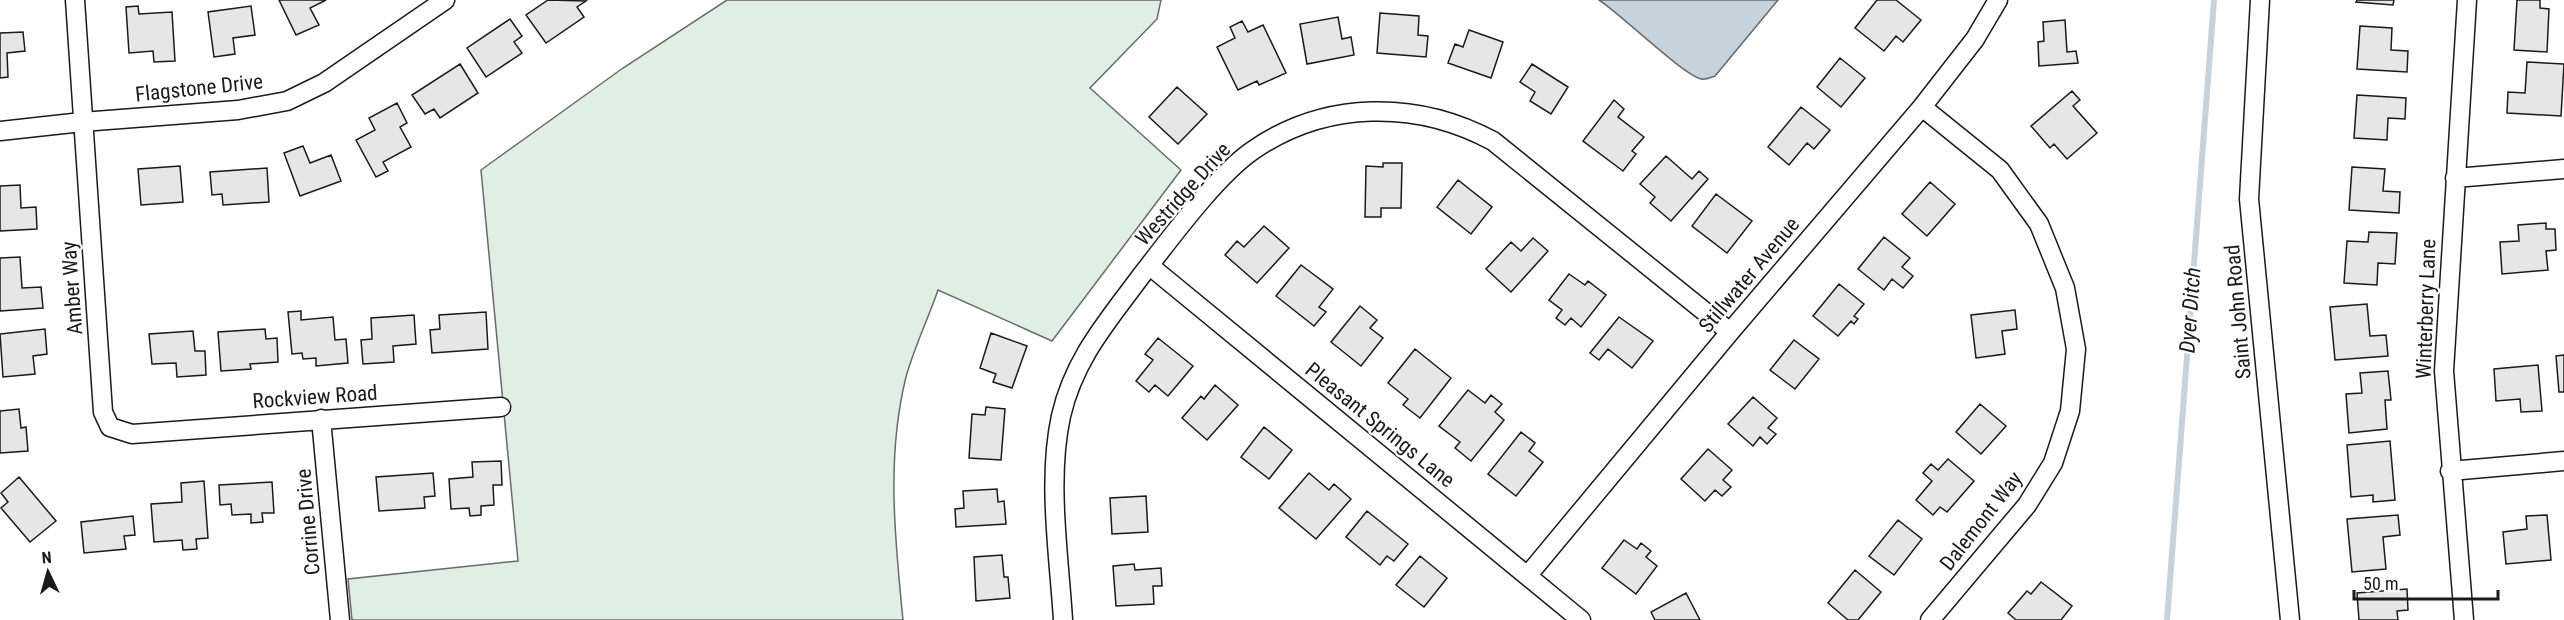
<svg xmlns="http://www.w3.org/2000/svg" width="2564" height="620" font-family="'Roboto Condensed',sans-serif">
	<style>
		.green { fill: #e0efe3; stroke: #6a6a6a; stroke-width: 1.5 }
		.water { fill: #c6d2dc; stroke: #6a6a6a; stroke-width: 1.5 }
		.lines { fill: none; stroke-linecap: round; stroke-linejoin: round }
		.stream { stroke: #c6d2dc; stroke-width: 6 }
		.building { fill: #e6e6e6; stroke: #1a1a1a; stroke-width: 1.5 }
		.street-casing { stroke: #1a1a1a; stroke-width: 21 }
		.street { stroke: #fff; stroke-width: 18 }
		.labels { text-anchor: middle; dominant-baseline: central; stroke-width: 4.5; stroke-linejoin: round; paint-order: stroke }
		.street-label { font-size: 21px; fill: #1a1a1a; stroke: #fff }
		.water-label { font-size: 22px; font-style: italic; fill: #1a1a1a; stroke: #fff }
	</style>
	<rect width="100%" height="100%" fill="#fff"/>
	<path class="green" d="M 727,0 L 1161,0 L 1157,19 L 1090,88 L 1181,170 L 1052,341 L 938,290 C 928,319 914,348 906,377 C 886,457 895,539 903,620 L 352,620 L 348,579 L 518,561 L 481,170 L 623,68 Z"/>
	<path class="water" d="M 1599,0 L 1778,0 L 1715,76 C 1712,77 1705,80 1702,79 C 1685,77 1621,14 1599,0 Z"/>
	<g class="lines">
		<path class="stream" d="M 2167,620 L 2214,0"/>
	</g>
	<path class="building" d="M 279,0 L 326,0 L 310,8 L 319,25 L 296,35 Z
		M 548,0 L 586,1 L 577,7 L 584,17 L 546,43 L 526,15 Z
		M 1877,0 L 1896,0 L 1921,20 L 1903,42 L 1896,36 L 1884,51 L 1855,28 Z
		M 2357,0 L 2394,0 L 2393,5 L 2356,2 Z
		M 2517,0 L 2540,0 L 2540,8 L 2549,9 L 2547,52 L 2514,50 Z
		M 138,6 L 139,14 L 172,12 L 175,61 L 154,62 L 153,51 L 129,53 L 126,7 Z
		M 251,6 L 255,35 L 233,38 L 235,54 L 214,57 L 208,12 Z
		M 1380,13 L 1419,16 L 1418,35 L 1428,36 L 1426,57 L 1377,53 Z
		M 1338,17 L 1342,39 L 1351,37 L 1354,55 L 1307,64 L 1300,24 Z
		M 510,19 L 522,36 L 514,42 L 522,53 L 486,77 L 467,48 Z
		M 2065,20 L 2067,52 L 2076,51 L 2078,63 L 2039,66 L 2038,42 L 2044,41 L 2043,22 Z
		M 1242,21 L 1248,32 L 1263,25 L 1286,73 L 1259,85 L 1257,81 L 1238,90 L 1217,47 L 1235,38 L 1230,27 Z
		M 2360,26 L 2392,28 L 2391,50 L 2408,51 L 2407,72 L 2357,69 Z
		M 1469,30 L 1503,42 L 1491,78 L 1448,63 L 1455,44 L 1463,47 Z
		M 23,32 L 25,51 L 7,53 L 8,77 L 0,78 L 0,33 Z
		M 1840,58 L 1865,78 L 1841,107 L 1817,87 Z
		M 2527,62 L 2564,64 L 2561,116 L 2507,113 L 2508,92 L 2525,93 Z
		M 460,64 L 478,93 L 440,118 L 434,109 L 425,114 L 412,95 Z
		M 1532,64 L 1568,87 L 1551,114 L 1530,101 L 1535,92 L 1520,82 Z
		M 1177,87 L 1207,114 L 1178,144 L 1149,117 Z
		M 2072,91 L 2080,100 L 2073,106 L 2097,133 L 2067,159 L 2054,144 L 2050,148 L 2031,126 Z
		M 2357,95 L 2406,98 L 2405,119 L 2388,118 L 2387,140 L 2354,138 Z
		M 1614,100 L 1624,109 L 1618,117 L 1644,137 L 1632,151 L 1636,154 L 1623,171 L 1583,141 Z
		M 397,103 L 407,123 L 400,127 L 411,147 L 383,162 L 388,171 L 376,177 L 356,140 L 375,130 L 369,118 Z
		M 1801,107 L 1830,130 L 1814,149 L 1807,143 L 1789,165 L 1768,147 Z
		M 303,146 L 310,163 L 331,155 L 341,181 L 300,196 L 284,153 Z
		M 1666,156 L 1692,179 L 1699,171 L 1708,179 L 1671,221 L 1650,203 L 1655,197 L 1640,184 Z
		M 1383,163 L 1402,163 L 1401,208 L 1381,208 L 1381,217 L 1365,217 L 1366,166 L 1383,167 Z
		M 180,166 L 183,202 L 141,205 L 138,169 Z
		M 2352,167 L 2385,169 L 2383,191 L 2400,192 L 2399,213 L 2349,210 Z
		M 267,168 L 269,202 L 223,205 L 222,194 L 212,195 L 210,172 Z
		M 1458,180 L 1492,207 L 1471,234 L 1437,207 Z
		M 1930,182 L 1955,204 L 1927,236 L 1902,214 Z
		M 20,185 L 21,208 L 36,207 L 37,229 L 0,231 L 0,186 Z
		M 1716,194 L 1752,221 L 1727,253 L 1692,226 Z
		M 2546,223 L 2546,229 L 2555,229 L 2556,250 L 2546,251 L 2548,270 L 2502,274 L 2500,242 L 2519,241 L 2518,225 Z
		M 1264,226 L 1289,248 L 1257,283 L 1225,255 L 1237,241 L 1244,247 Z
		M 2369,232 L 2397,233 L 2395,264 L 2378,263 L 2377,285 L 2344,283 L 2347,241 L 2368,242 Z
		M 1884,237 L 1910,258 L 1902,267 L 1913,276 L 1903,288 L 1892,279 L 1884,290 L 1858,269 Z
		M 1533,238 L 1548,251 L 1511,292 L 1486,269 L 1511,242 L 1521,251 Z
		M 20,257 L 22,288 L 41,287 L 43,308 L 0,311 L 0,258 Z
		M 1301,265 L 1333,289 L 1319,307 L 1326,312 L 1314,326 L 1276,296 Z
		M 1569,274 L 1585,285 L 1588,281 L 1606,295 L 1581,327 L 1571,318 L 1565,325 L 1556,318 L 1562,310 L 1549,300 Z
		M 1839,284 L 1864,304 L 1854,316 L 1858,319 L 1854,324 L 1851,321 L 1838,336 L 1813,316 Z
		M 2367,304 L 2370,336 L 2386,335 L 2388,356 L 2335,360 L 2330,307 Z
		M 1360,306 L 1377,320 L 1370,328 L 1383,338 L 1361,366 L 1331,342 Z
		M 2015,310 L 2017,329 L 2002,331 L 2005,354 L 1976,358 L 1971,315 Z
		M 301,311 L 301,320 L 333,317 L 335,340 L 346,339 L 348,363 L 316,366 L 316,358 L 303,359 L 302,353 L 292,354 L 288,312 Z
		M 486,312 L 488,349 L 432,353 L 430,330 L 440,329 L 439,315 Z
		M 414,315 L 416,344 L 393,346 L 394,362 L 363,364 L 361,340 L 372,339 L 371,318 Z
		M 1619,317 L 1653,341 L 1632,368 L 1608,349 L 1599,360 L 1590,353 Z
		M 45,329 L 47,354 L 33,356 L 35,374 L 3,377 L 0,334 Z
		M 265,329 L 266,339 L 277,338 L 278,362 L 250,364 L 251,369 L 221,371 L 218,332 Z
		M 193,331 L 195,351 L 205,351 L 206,375 L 177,377 L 176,363 L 152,364 L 149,334 Z
		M 991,333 L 1027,346 L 1012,388 L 993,382 L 996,374 L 980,368 Z
		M 1158,338 L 1193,366 L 1168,396 L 1155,385 L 1149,392 L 1136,381 L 1153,360 L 1145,354 Z
		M 1794,340 L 1819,359 L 1795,389 L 1770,370 Z
		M 1415,349 L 1451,378 L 1420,418 L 1403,405 L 1408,399 L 1388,383 Z
		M 2564,355 L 2564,392 L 2559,392 L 2556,356 Z
		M 2538,365 L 2542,411 L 2521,412 L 2520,399 L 2496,401 L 2494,369 Z
		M 2388,371 L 2391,400 L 2385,400 L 2387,429 L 2349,433 L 2346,394 L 2362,393 L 2360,373 Z
		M 1215,385 L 1238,405 L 1207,440 L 1182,418 L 1201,396 L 1204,399 Z
		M 1468,390 L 1485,403 L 1491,395 L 1502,404 L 1495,412 L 1504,420 L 1471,461 L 1455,448 L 1460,442 L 1439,426 Z
		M 1753,397 L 1777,418 L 1768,428 L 1776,434 L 1767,444 L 1760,437 L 1753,446 L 1728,424 Z
		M 1980,404 L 2006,426 L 1981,454 L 1956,432 Z
		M 986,407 L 1005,409 L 1001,460 L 969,458 L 972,414 L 985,415 Z
		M 19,409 L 21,428 L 26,427 L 28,451 L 0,453 L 0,411 Z
		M 1264,427 L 1292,450 L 1269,479 L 1241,457 Z
		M 1521,432 L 1535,443 L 1529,451 L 1543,462 L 1516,496 L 1488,474 Z
		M 2390,441 L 2395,500 L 2373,502 L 2373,495 L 2351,497 L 2347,445 Z
		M 1708,449 L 1732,470 L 1723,480 L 1731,487 L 1722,496 L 1715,490 L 1705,501 L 1681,479 Z
		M 1948,459 L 1974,481 L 1947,512 L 1940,507 L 1933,515 L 1916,500 L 1932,481 L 1923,473 L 1931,464 L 1938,470 Z
		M 501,461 L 502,485 L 493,485 L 494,505 L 481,506 L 481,515 L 470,516 L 469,508 L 451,509 L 449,479 L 473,477 L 472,462 Z
		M 433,473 L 435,496 L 424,497 L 425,508 L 379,511 L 376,477 Z
		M 1309,473 L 1329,490 L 1334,484 L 1351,499 L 1316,539 L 1279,508 Z
		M 19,477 L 56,521 L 30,542 L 1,508 L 8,502 L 1,493 Z
		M 204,481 L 208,538 L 196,539 L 197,549 L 183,550 L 182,540 L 154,542 L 151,504 L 182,502 L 181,483 Z
		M 272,482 L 274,513 L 262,513 L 263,522 L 251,523 L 251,514 L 232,515 L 231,504 L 220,505 L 219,485 Z
		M 997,489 L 998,502 L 1004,501 L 1006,524 L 956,527 L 955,509 L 964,508 L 963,491 Z
		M 1146,496 L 1148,532 L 1112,534 L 1110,498 Z
		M 1367,511 L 1408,544 L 1394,561 L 1387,556 L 1380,565 L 1346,537 Z
		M 2398,515 L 2400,535 L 2383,537 L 2386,569 L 2352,572 L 2347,519 Z
		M 2547,515 L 2551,560 L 2506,564 L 2503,532 L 2527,529 L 2526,516 Z
		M 133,516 L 135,535 L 124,536 L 126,549 L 84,553 L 81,522 Z
		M 1898,520 L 1922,539 L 1894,575 L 1869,556 Z
		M 1624,540 L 1637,549 L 1641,543 L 1651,551 L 1646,557 L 1657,566 L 1636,594 L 1602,568 Z
		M 1002,555 L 1004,577 L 1008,577 L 1010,598 L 976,601 L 974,557 Z
		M 1420,556 L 1447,578 L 1424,607 L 1396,585 Z
		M 1134,564 L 1135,570 L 1161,568 L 1162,586 L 1153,586 L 1154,604 L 1116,606 L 1113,566 Z
		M 1855,570 L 1881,592 L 1858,620 L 1848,620 L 1828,603 Z
		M 2041,582 L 2072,606 L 2061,620 L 2016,620 L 2008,613 L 2027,591 L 2031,594 Z
		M 2407,589 L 2408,610 L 2397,611 L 2398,620 L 2359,620 L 2357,593 Z
		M 1686,593 L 1700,620 L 1655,620 L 1651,612 Z"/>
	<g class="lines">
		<defs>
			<path id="street" d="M 75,0 L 103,412 L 110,427 L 132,434 L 501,407
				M 2260,0 L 2249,199 L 2290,620
				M 1922,107 L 2000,170 L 2039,224 L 2065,288 L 2076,349 L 2070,411 L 2053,463 L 2027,505 L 1930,620
				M 0,131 L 82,122 L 238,110 L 287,101 L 324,83 L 445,0
				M 2455,178 L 2564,169
				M 1150,266 L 1581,620
				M 321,419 L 340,620
				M 2450,471 L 2564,461
				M 1528,575 L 1730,332 L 1922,107 L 1975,39 L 1998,0
				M 1063,620 C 1059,555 1047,480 1061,416 C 1074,359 1107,322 1141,276 C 1170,239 1215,177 1252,151 C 1325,100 1417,100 1493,141 L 1730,332
				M 2464,620 L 2444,371 L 2467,0"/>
		</defs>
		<use href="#street" class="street-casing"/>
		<use href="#street" class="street"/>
	</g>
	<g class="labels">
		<g class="street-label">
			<text transform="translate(199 88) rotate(-6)">Flagstone Drive</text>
			<text transform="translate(1183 194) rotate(-48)">Westridge Drive</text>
			<text transform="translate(1749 275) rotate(-50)">Stillwater Avenue</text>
			<text transform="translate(72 288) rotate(-94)">Amber Way</text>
			<text transform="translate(2426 309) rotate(-88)">Winterberry Lane</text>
			<text transform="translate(2238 312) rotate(-95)">Saint John Road</text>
			<text transform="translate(315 397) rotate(-4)">Rockview Road</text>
			<text transform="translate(1380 425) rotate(39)">Pleasant Springs Lane</text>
			<text transform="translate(1981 521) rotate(-52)">Dalemont Way</text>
			<text transform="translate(308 522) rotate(-95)">Corrine Drive</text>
		</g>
		<g class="water-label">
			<text transform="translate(2190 310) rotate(-86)">Dyer Ditch</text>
		</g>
	</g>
	<g transform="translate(48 572) rotate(355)" stroke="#ffffff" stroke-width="4.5" paint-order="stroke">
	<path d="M0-4.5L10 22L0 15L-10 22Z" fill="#1a1a1a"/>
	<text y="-9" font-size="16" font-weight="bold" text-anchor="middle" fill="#1a1a1a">N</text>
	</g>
	<path d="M2354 590v9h144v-9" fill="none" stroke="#1a1a1a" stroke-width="3"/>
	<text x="2363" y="590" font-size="18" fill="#1a1a1a" stroke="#ffffff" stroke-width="4.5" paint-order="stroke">50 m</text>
</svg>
